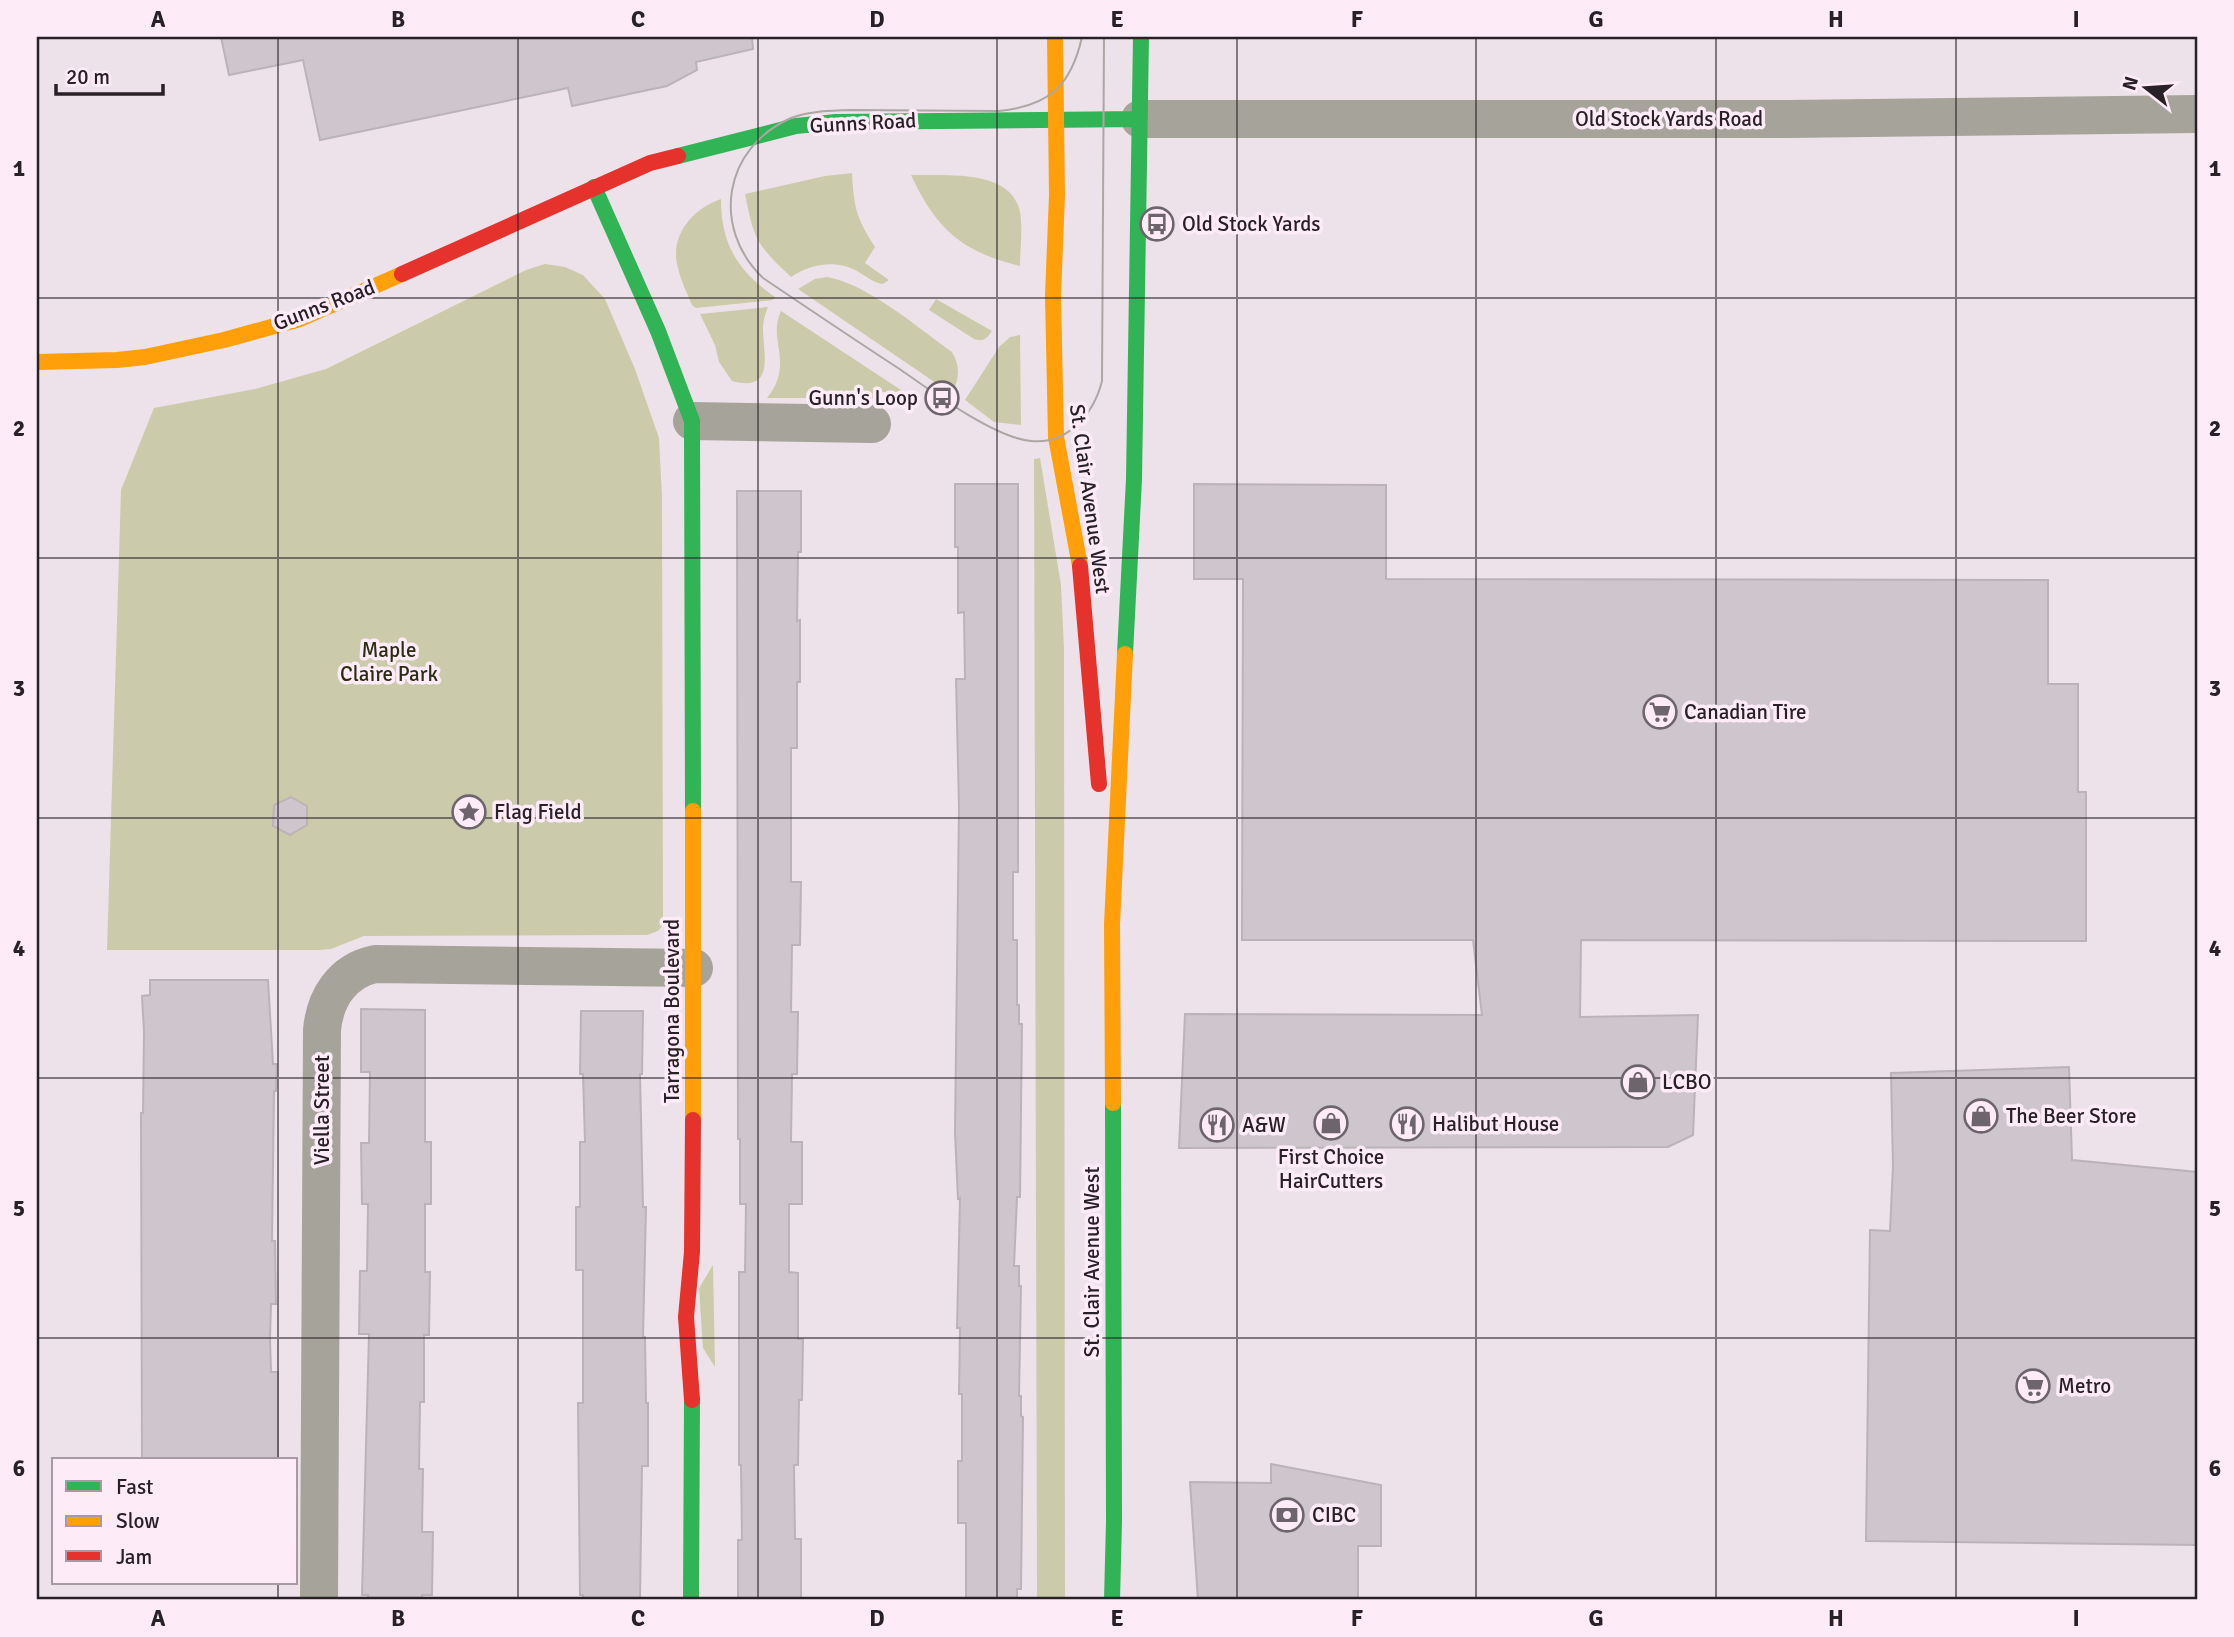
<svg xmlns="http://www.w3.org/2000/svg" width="2234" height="1637" font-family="Signika,sans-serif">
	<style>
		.green { fill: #cbcbab }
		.building { fill: #cec6cc; stroke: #bbb3b8; stroke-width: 2 }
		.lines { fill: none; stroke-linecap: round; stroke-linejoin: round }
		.street { stroke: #a6a49a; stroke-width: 38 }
		.fast { stroke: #30b455; stroke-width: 16 }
		.slow { stroke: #ff9f0a; stroke-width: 16 }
		.jam { stroke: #e5322d; stroke-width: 16 }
		.tram { stroke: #aca6a4; stroke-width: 2 }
		.grid { fill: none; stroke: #282126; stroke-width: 2; stroke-opacity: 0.55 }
		.labels { text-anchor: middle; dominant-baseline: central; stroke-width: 7; stroke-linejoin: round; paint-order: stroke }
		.street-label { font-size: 21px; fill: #282126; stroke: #feebf8 }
		.poi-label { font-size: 21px; fill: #282126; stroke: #feebf8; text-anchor: start }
		.park-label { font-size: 21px; fill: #2a2d10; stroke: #feebf8 }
		.neatline { fill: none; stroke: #282126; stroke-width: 2.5 }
		.grid-label { font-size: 23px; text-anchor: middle; font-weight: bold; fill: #282126 }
	</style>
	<rect width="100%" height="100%" fill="#ede2ea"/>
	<path class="green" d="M 852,173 C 854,208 856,217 875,247 L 865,263 L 889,280 L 883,284 C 873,283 866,276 857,271 C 836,259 810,264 791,277 C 757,245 754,240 745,194 L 825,176 Z
		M 911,175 C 945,176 1011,168 1020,212 C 1023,229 1020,249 1020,266 C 962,252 936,229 911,175 Z
		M 721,199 C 721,245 738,271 775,297 L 773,300 L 696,308 L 692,305 C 687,293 681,281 678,268 C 669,236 692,209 721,199 Z
		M 545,264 L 565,267 L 583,275 L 605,299 L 635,369 L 659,438 L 662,497 L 663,925 L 658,931 L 647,935 L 364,936 L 331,949 L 320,950 L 107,950 L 121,490 L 154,408 L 255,389 L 326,369 L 526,270 Z
		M 827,277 C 868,284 918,328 952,352 C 961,367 959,379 952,394 L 798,289 L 815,279 Z
		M 936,299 L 992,331 C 986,339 984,342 974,339 L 929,310 Z
		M 768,307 C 765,314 763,321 763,329 C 763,353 776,393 732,381 L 719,362 L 715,345 L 700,314 Z
		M 781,311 L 904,392 L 874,392 L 874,398 L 767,398 C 795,363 767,340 781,311 Z
		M 1020,335 L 1021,425 L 994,422 L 965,400 L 999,347 L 1010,337 Z
		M 1040,458 L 1061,585 L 1064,648 L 1065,1600 L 1037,1600 L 1034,459 Z
		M 713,1265 L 715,1367 L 703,1348 L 699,1288 Z"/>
	<path class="building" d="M 221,37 L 752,37 L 753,49 L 696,62 L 697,70 L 667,86 L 572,106 L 568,88 L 320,140 L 303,60 L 229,75 Z
		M 955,484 L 1018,484 L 1018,872 L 1013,872 L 1013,940 L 1017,940 L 1017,1005 L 1019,1005 L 1019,1024 L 1022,1024 L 1020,1197 L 1017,1197 L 1014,1266 L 1019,1266 L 1019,1286 L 1021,1286 L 1019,1396 L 1021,1396 L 1021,1416 L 1023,1417 L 1021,1589 L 1017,1589 L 1017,1600 L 966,1600 L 966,1523 L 958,1523 L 958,1461 L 962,1461 L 962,1394 L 959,1394 L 960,1328 L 957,1328 L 960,1198 L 958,1199 L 955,1132 L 959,807 L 956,679 L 965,679 L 964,612 L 958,613 L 958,547 L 955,547 Z
		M 1194,484 L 1386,485 L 1386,579 L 2048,580 L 2048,684 L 2078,684 L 2078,792 L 2086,792 L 2086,941 L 1581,940 L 1580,1017 L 1698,1015 L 1693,1135 L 1668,1147 L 1179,1148 L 1185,1014 L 1482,1015 L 1473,940 L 1242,940 L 1243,579 L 1194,579 Z
		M 737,491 L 801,491 L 801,552 L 798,552 L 797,621 L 800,620 L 800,682 L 797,682 L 797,748 L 791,748 L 791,882 L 801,882 L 800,945 L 792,945 L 791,1012 L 798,1012 L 797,1074 L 792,1074 L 791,1142 L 802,1142 L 802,1204 L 789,1204 L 789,1272 L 798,1273 L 798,1339 L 803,1339 L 802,1400 L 799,1400 L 798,1465 L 794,1465 L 795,1539 L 801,1539 L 801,1598 L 738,1598 L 738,1540 L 742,1540 L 741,1465 L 739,1465 L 739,1272 L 745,1272 L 746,1204 L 740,1204 L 740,1139 L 738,1139 Z
		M 291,797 L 307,806 L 307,825 L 290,835 L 273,826 L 274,805 Z
		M 150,980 L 268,980 L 273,1064 L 277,1064 L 276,1091 L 274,1091 L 272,1241 L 275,1241 L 276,1304 L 271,1304 L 270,1338 L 271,1372 L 278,1372 L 278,1460 L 142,1460 L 141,1113 L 143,1113 L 144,1032 L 142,996 L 150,995 Z
		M 361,1009 L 425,1010 L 425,1142 L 431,1142 L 431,1204 L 425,1204 L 425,1272 L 430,1272 L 429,1335 L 424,1335 L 424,1402 L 420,1402 L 419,1469 L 423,1469 L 422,1532 L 433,1532 L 432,1595 L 422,1595 L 422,1600 L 368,1600 L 368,1595 L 362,1595 L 369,1334 L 359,1334 L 360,1271 L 367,1271 L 368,1204 L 362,1204 L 361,1143 L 369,1143 L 370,1072 L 361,1072 Z
		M 581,1011 L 643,1011 L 642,1074 L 640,1074 L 643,1207 L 646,1207 L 643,1337 L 645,1337 L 646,1403 L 648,1403 L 648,1466 L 642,1466 L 640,1600 L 583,1600 L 583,1595 L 580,1595 L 578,1403 L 583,1403 L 583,1270 L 576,1270 L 576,1207 L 580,1207 L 580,1142 L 585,1142 L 583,1074 L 580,1074 Z
		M 2069,1067 L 2072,1160 L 2197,1172 L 2197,1545 L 1866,1541 L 1870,1230 L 1890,1231 L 1893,1165 L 1891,1073 Z
		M 1271,1464 L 1381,1485 L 1381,1546 L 1358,1546 L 1358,1600 L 1198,1600 L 1190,1482 L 1271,1483 Z"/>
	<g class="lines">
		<path class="street" d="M 1140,119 L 1787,119 L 2197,114
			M 692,421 L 872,424
			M 319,1600 L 322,1030 C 325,998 342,971 375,964 L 694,968"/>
		<path class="fast" d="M 678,156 L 796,126 L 836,122 L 1140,119
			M 594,187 L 658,331 L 692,421 L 693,811
			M 1125,654 L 1134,479 L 1141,37
			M 691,1600 L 692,1400
			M 1112,1600 L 1114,1521 L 1113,1103"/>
		<path class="slow" d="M 1055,37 L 1057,195 L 1053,296 L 1056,437 L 1080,566
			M 37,362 L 117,360 L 145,357 L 224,340 L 300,319 L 402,274
			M 1113,1103 L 1112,924 L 1125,654
			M 693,1120 L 693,811"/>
		<path class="jam" d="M 402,274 L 650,163 L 678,156
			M 1080,566 L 1099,784
			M 692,1400 L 686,1317 L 692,1252 L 693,1120"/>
		<path class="tram" d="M 1082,37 C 1071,86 1049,106 999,111 L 849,110 C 830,111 809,111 791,118 C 723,148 711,228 763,278 C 809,309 855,340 901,370 C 931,391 995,438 1031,441 C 1068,445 1094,413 1102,381 L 1104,37"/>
	</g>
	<path class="grid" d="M 278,37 L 278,1460M 518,37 L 518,1600M 758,37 L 758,1600M 997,37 L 997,1600M 1237,37 L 1237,1600M 1476,37 L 1476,1600M 1716,37 L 1716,1600M 1956,37 L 1956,1600M 37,298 L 2197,298M 37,558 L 2197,558M 37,818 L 2197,818M 37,1078 L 2197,1078M 37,1338 L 2197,1338M 278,1583 L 278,1600"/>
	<defs>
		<symbol id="bus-ring" viewBox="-11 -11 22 22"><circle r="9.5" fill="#feebf8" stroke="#6d656b" stroke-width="1.5"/><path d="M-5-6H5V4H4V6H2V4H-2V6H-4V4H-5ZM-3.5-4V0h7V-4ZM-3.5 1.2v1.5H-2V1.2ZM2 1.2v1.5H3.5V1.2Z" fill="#6d656b"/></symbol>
		<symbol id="supermarket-ring" viewBox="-11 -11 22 22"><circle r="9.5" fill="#feebf8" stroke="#6d656b" stroke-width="1.5"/><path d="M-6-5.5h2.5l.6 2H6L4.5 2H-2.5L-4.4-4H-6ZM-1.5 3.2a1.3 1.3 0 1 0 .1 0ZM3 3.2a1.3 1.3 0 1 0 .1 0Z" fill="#6d656b"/></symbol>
		<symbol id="sight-ring" viewBox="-11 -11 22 22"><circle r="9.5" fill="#feebf8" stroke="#6d656b" stroke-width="1.5"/><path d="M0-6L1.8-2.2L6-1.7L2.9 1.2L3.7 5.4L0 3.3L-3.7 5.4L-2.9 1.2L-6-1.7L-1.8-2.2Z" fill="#6d656b"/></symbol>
		<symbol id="shop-ring" viewBox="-11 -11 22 22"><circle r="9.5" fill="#feebf8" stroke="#6d656b" stroke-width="1.5"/><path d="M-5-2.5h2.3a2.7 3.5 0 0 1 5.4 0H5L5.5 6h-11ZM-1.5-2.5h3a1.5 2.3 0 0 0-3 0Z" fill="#6d656b"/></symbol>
		<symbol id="restaurant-ring" viewBox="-11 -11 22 22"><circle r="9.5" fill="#feebf8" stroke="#6d656b" stroke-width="1.5"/><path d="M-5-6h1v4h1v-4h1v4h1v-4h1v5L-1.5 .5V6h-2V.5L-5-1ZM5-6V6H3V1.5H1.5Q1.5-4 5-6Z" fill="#6d656b"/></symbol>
		<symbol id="bank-ring" viewBox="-11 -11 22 22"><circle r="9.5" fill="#feebf8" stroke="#6d656b" stroke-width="1.5"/><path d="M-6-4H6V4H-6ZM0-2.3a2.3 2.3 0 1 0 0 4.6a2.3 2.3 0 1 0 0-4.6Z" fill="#6d656b"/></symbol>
	</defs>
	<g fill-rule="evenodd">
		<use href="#bus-ring" x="1138" y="205" width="38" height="38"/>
		<use href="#bus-ring" x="923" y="379" width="38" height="38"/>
		<use href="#supermarket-ring" x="1641" y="693" width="38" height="38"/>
		<use href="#sight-ring" x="450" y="793" width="38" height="38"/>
		<use href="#shop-ring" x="1619" y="1063" width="38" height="38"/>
		<use href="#shop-ring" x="1962" y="1097" width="38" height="38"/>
		<use href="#shop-ring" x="1312" y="1104" width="38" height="38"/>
		<use href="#restaurant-ring" x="1388" y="1105" width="38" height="38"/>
		<use href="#restaurant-ring" x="1198" y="1106" width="38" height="38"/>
		<use href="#supermarket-ring" x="2014" y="1367" width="38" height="38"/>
		<use href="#bank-ring" x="1268" y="1496" width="38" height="38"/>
	</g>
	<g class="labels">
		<g class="street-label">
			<text x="1669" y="119">Old Stock Yards Road</text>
			<text transform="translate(863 123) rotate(-3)">Gunns Road</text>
			<text transform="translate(324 305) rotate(-21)">Gunns Road</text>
			<text transform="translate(1090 499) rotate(82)">St. Clair Avenue West</text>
			<text transform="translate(672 1011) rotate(-90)">Tarragona Boulevard</text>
			<text transform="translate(322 1110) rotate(-90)">Viella Street</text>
			<text transform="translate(1092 1262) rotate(-90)">St. Clair Avenue West</text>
		</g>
		<g class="poi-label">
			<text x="1182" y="224">Old Stock Yards</text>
			<text x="918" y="398" text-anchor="end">Gunn's Loop</text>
			<text x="1684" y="712">Canadian Tire</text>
			<text x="494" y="812">Flag Field</text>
			<text x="1662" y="1082">LCBO</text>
			<text x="2006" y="1116">The Beer Store</text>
			<text x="1432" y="1124">Halibut House</text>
			<text x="1242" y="1125">A&amp;W</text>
			<text x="1331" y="1157" text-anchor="middle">First Choice<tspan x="1331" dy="24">HairCutters</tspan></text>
			<text x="2058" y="1386">Metro</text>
			<text x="1312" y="1515">CIBC</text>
		</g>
		<g class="park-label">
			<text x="389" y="650">Maple<tspan x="389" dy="24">Claire Park</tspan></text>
		</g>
	</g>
	<rect width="2234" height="1637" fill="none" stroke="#feebf8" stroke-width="77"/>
	<rect x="52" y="1458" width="245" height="126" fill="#feebf8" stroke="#a89aa4" stroke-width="2"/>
	<rect x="66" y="1481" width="35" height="10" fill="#30b455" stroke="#a89aa4" stroke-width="2"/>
	<text x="116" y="1494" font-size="21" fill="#282126">Fast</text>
	<rect x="66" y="1516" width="35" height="10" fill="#ff9f0a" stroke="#a89aa4" stroke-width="2"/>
	<text x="116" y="1528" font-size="21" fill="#282126">Slow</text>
	<rect x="66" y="1551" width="35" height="10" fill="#e5322d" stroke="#a89aa4" stroke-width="2"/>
	<text x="116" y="1564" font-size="21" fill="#282126">Jam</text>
	<g transform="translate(2146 88) rotate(287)" stroke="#feebf8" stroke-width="5" paint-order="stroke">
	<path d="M0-5L12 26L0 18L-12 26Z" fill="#282126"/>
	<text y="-10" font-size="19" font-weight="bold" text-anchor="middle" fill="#282126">N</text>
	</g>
	<path d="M56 84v10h107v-10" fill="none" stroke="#282126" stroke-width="3.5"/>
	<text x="66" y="84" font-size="21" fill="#282126" stroke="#feebf8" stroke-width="5" paint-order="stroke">20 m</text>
	<rect x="38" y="38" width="2158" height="1560" class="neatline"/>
	<g class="grid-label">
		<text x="158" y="27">A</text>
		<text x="398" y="27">B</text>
		<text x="638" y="27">C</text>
		<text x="877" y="27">D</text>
		<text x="1117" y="27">E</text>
		<text x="1357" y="27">F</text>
		<text x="1596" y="27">G</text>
		<text x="1836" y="27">H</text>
		<text x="2076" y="27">I</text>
		<text x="19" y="176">1</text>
		<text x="2215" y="176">1</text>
		<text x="19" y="436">2</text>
		<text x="2215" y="436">2</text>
		<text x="19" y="696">3</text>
		<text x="2215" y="696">3</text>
		<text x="19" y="956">4</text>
		<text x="2215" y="956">4</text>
		<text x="19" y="1216">5</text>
		<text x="2215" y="1216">5</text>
		<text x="19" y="1476">6</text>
		<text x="2215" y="1476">6</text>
		<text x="158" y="1626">A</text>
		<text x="398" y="1626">B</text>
		<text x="638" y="1626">C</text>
		<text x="877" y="1626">D</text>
		<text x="1117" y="1626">E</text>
		<text x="1357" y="1626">F</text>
		<text x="1596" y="1626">G</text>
		<text x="1836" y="1626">H</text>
		<text x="2076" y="1626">I</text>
	</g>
</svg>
